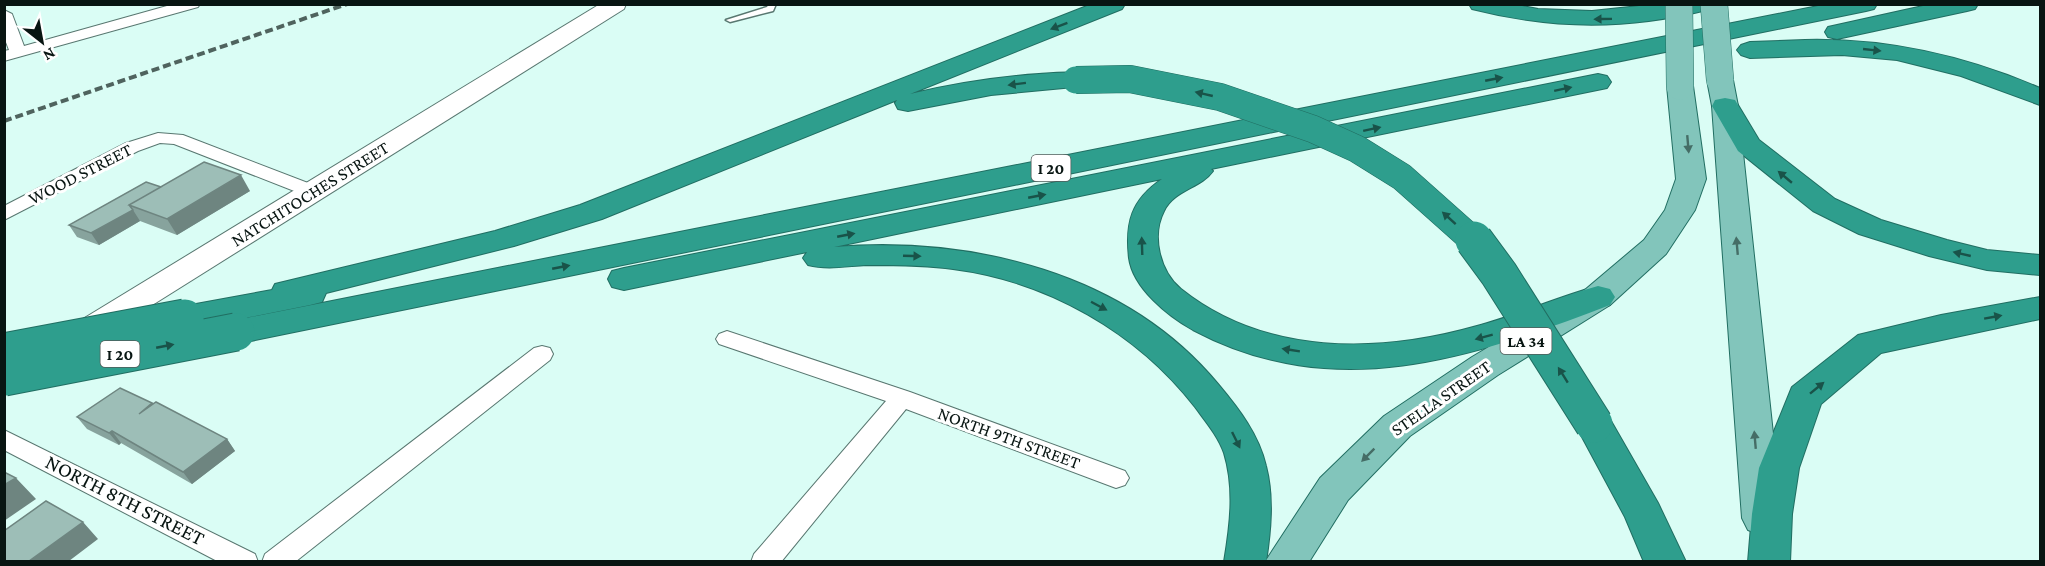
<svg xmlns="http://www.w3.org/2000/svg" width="2045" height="566" font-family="'Crimson Pro',serif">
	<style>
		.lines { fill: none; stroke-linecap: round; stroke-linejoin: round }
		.lane-casing { stroke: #587770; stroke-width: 3 }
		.street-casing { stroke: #587770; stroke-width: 2 }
		.secondary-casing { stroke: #587770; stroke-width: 2 }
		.primary-casing { stroke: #216e62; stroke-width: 2 }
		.highway-casing { stroke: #216e62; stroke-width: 2 }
		.lane { fill: #fff; fill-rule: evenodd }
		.street { fill: #fff; fill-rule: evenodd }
		.secondary { fill: #fff; fill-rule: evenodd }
		.primary { fill: #82c5bb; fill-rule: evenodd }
		.highway { fill: #2e9e8d; fill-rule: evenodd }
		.rail { stroke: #4f635e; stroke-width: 4; stroke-dasharray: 8 4; stroke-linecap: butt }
		.primary-bridge-casing { stroke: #216e62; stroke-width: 28; stroke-linecap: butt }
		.highway-bridge-far1-casing { stroke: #216e62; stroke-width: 28; stroke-linecap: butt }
		.highway-bridge-casing { stroke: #216e62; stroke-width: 39; stroke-linecap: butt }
		.primary-bridge { stroke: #82c5bb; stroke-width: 27 }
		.highway-bridge-far1 { stroke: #2e9e8d; stroke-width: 27 }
		.highway-bridge { stroke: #2e9e8d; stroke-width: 37 }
		.wall { fill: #87a39d }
		.shaded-wall { fill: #6e8580 }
		.building { fill: #9dbeb7; stroke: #6e8580; stroke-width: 1.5 }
		.oneway { fill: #195349 }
		.oneway2 { fill: #456d66 }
		.labels { text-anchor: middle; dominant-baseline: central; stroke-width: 6; stroke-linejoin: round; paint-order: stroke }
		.shield { fill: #fff; stroke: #525b59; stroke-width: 1.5 }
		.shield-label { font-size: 16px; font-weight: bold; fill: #081512 }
		.street-label { font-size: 18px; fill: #081512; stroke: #fff }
		.near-street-label { font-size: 21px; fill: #081512; stroke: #fff }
	</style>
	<rect width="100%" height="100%" fill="#dafdf5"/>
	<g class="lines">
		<defs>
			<path id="lane" d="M 769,4 L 776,4 L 773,11 L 730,22 L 726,20 L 767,7 Z"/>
			<path id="street" d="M 174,4 L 200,4 L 198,7 L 4,61 L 4,51 L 9,50 L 4,37 L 4,10 L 12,14 L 24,46 Z
				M 158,133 L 183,135 L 321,188 L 324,192 L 321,196 L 307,196 L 174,144 L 160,143 L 138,151 L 4,220 L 4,206 L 126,143 Z
				M 727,331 L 910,392 L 1125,471 L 1129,478 L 1125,485 L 1116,488 L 906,409 L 781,562 L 751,562 L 754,554 L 886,401 L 719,344 L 716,339 L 719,334 Z
				M 542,346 L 550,348 L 553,354 L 550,360 L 295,562 L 262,562 L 265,554 L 534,348 Z
				M 4,430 L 255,554 L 258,562 L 219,562 L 4,450 Z"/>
			<path id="secondary" d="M 600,4 L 626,4 L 624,9 L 95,341 L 84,344 L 73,341 L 68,333 L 73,325 Z"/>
			<path id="primary" d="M 1720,72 L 1729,74 L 1733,80 L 1738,106 L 1782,518 L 1776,530 L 1762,535 L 1748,530 L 1742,518 L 1712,106 L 1707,80 L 1711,74 Z
				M 1680,78 L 1689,80 L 1693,86 L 1706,179 L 1695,210 L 1666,254 L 1610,305 L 1498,375 L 1410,436 L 1348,500 L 1309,562 L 1265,562 L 1320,478 L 1384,416 L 1472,357 L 1586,289 L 1644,240 L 1665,210 L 1676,179 L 1667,86 L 1671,80 Z"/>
			<path id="highway" d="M 1092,4 L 1125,4 L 1122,9 L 910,94 C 952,84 995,77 1039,74 C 1054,73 1070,71 1085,74 L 1089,80 L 1085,86 L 991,95 L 908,111 L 898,109 L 895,103 L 897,100 L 602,219 L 514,246 L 326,293 L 322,302 L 310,305 L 185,330 L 173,326 L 168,318 L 173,310 L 185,306 L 272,290 L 275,284 L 495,231 L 580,205 Z
				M 1469,4 L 1512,4 L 1538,9 L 1592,11 L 1658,4 L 1714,4 L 1711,9 C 1628,30 1555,30 1472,9 Z
				M 1828,4 L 1877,4 L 1874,9 L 1866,11 L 236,344 L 224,340 L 219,332 L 224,324 L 236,320 Z
				M 1932,4 L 1978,4 L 1975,9 L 1967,11 L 1837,39 L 1828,37 L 1825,32 L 1828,27 Z
				M 1805,40 C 1888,38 1965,56 2040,88 L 2040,105 L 1961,76 L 1897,60 L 1842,55 L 1750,58 L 1741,55 L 1737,50 L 1741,45 L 1750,42 Z
				M 1598,74 L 1607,76 L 1611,82 L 1607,88 L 1211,169 L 1213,171 C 1201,188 1174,190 1164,211 C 1151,236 1160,272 1181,289 C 1265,356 1378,354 1477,326 C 1518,315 1557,297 1598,286 L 1610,289 L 1615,297 L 1610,305 C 1471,358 1335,405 1193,330 C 1168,316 1133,288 1129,258 C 1125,223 1131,200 1162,179 L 834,247 C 973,236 1126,273 1218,384 C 1239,409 1259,435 1266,466 C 1274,497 1271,530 1266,562 L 1224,562 C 1230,526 1235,489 1224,453 C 1218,436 1206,422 1195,407 C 1137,332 1047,281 953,269 C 924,265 895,265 866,265 C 847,266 827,270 808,265 L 803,258 L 807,252 L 624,290 L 612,287 L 608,279 L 612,271 L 624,268 Z
				M 1725,98 L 1735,100 L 1759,140 L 1835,199 L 1881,220 L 1947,240 L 1987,250 L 2040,255 L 2040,275 L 1987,270 L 1929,256 L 1859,234 L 1813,211 L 1738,151 L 1712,106 L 1715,100 Z
				M 2040,297 L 2040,319 L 1881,353 L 1821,404 L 1799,468 L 1792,514 L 1790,562 L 1748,562 L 1752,514 L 1759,468 L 1792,387 L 1858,335 L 1941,315 Z
				M 1594,410 L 1607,414 L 1658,503 L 1686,562 L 1644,562 L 1625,517 L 1575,424 L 1581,414 Z"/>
		</defs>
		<use href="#lane" class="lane-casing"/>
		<use href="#street" class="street-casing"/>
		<use href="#secondary" class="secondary-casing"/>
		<use href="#primary" class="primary-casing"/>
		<use href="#highway" class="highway-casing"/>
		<use href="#lane" class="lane"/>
		<use href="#street" class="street"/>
		<use href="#secondary" class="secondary"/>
		<use href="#primary" class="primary"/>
		<use href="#highway" class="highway"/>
		<path class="rail" d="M 4,121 L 347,4"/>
		<defs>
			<path id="primary-bridge" d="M 1679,4 L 1680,86
				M 1714,4 L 1720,80"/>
			<path id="highway-bridge-far1" d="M 1076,80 L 1130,79 L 1220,97 L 1313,129 L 1357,149 L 1402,177 L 1475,242"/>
			<path id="highway-bridge" d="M 1474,240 L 1499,274 L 1594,424
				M 4,352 L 185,318
				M 4,377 L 236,332"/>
		</defs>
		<use href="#primary-bridge" class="primary-bridge-casing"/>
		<use href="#highway-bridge-far1" class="highway-bridge-far1-casing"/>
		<use href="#highway-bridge" class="highway-bridge-casing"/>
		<use href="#primary-bridge" class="primary-bridge"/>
		<use href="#highway-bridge-far1" class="highway-bridge-far1"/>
		<use href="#highway-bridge" class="highway-bridge"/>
	</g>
	<path class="wall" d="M 161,187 L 250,191 L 177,235 L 140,221 L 99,245 L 77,237 L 69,225 Z
		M 152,403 L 227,439 L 235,451 L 192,484 L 121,443 L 119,445 L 87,429 L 77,417 Z"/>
	<path class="shaded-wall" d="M 241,175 L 250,191 L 177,235 L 167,219 Z
		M 133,210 L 140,221 L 99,245 L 91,233 Z
		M 112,431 L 121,443 L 119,445 L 109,433 Z
		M 227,439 L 235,451 L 192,484 L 183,472 Z
		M 16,478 L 36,499 L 4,521 L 4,485 Z
		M 83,522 L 98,539 L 69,561 L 29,561 Z"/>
	<path class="building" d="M 204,162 L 241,175 L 167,219 L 129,205 Z
		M 146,182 L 161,187 L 129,205 L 133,210 L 91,233 L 69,225 Z
		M 120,388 L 152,403 L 139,414 L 156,402 L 227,439 L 183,472 L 112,431 L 109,433 L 77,417 Z
		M 4,472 L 16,478 L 4,485 Z
		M 46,501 L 83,522 L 29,561 L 4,561 L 4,531 Z"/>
	<defs><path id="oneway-solid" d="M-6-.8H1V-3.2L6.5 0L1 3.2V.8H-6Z" transform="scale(1.5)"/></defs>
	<g class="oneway">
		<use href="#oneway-solid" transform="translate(1603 19) rotate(179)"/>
		<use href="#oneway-solid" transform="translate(1059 26) rotate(159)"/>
		<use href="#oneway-solid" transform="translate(1872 50) rotate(6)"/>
		<use href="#oneway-solid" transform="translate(1494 79) rotate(-11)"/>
		<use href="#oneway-solid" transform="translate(1017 84) rotate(173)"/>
		<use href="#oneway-solid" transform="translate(1563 89) rotate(-12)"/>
		<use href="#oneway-solid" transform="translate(1204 94) rotate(-167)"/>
		<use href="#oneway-solid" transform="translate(1372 129) rotate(-12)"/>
		<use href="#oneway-solid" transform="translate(1785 177) rotate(-140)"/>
		<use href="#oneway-solid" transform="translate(1037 196) rotate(-11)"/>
		<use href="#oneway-solid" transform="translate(1449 218) rotate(-138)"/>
		<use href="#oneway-solid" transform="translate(846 235) rotate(-11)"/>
		<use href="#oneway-solid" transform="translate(1142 246) rotate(-92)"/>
		<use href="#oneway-solid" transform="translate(1962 254) rotate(-167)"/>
		<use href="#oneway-solid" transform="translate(912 256) rotate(2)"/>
		<use href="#oneway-solid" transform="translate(561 267) rotate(-11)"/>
		<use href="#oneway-solid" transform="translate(1099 306) rotate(28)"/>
		<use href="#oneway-solid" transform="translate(1993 317) rotate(-10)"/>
		<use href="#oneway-solid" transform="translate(1484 337) rotate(165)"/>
		<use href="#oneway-solid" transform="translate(165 346) rotate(-11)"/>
		<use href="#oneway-solid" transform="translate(1291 350) rotate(-171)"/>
		<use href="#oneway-solid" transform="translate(1563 375) rotate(-122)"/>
		<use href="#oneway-solid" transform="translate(1817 388) rotate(-39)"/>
		<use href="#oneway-solid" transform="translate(1236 440) rotate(64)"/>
	</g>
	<g class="oneway2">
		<use href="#oneway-solid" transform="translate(1688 144) rotate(85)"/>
		<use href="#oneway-solid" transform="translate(1737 246) rotate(-95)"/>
		<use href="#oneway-solid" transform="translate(1755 440) rotate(-95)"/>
		<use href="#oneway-solid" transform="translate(1368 455) rotate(135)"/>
	</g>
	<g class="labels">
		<g class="shield">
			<rect x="1031.5" y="155" width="39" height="26" rx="4.5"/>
			<rect x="1500.5" y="328" width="51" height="26" rx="4.5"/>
			<rect x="100.5" y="341" width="39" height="26" rx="4.5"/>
		</g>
		<g class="shield-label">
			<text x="1051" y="168">I 20</text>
			<text x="1526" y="341">LA 34</text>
			<text x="120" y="354">I 20</text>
		</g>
		<g class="street-label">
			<text transform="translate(80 174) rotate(-27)">WOOD STREET</text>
			<text transform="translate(310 194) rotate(-32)">NATCHITOCHES STREET</text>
			<text transform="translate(1441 398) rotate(-35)">STELLA STREET</text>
			<text transform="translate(1009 438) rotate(20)">NORTH 9TH STREET</text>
		</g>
		<g class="near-street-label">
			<text transform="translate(125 500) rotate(27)">NORTH 8TH STREET</text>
		</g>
	</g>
	<rect width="2045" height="566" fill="none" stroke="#081512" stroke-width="12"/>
	<g transform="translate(42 42) rotate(149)" stroke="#ffffff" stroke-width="4.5" paint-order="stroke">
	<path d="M0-4.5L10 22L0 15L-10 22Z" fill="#081512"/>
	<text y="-9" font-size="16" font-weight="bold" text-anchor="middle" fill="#081512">N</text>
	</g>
</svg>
